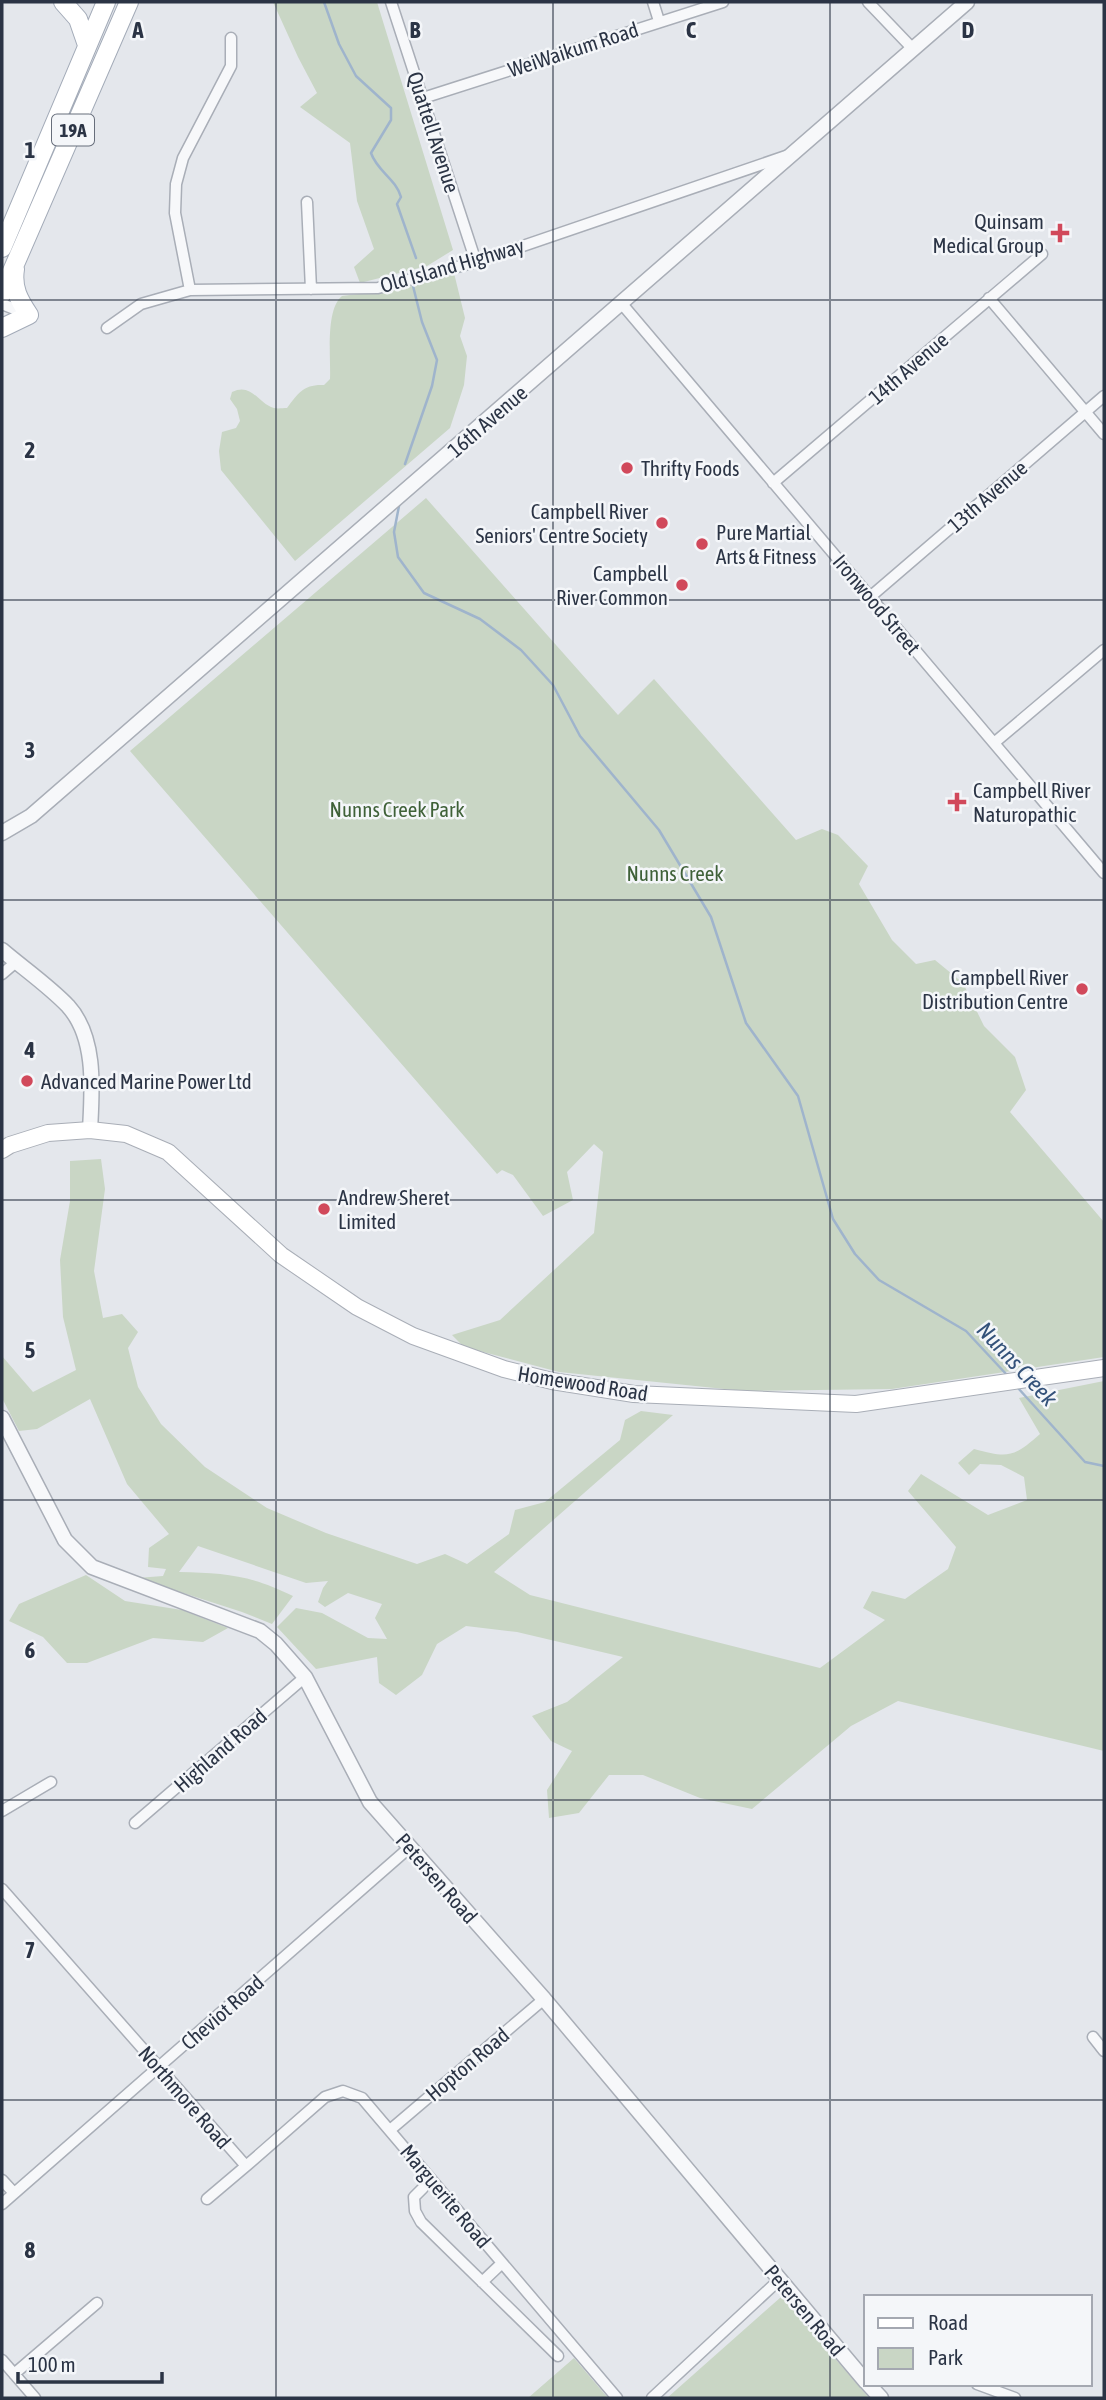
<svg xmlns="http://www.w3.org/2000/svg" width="1106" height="2400" font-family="'Asap Condensed',sans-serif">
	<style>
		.green { fill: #c9d6c5 }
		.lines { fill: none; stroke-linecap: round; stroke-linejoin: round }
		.stream { stroke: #9fb4cc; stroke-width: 2.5 }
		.minor-casing { stroke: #a9aeb7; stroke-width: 13 }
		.tertiary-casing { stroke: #a9aeb7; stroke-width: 17 }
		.secondary-casing { stroke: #a9aeb7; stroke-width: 18 }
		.primary-casing { stroke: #a3abb8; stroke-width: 20 }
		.minor { stroke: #f7f8fa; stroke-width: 10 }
		.tertiary { stroke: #f7f8fa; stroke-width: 14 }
		.secondary { stroke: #fff; stroke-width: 16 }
		.primary { stroke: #fff; stroke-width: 18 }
		.grid { fill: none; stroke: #2b3445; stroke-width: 2; stroke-opacity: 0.55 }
		.poi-dot { fill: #d1495b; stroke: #f4f6f9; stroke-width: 2.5 }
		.labels { text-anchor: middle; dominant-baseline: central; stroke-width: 5; stroke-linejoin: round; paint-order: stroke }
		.shield { fill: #f4f6f9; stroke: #676e7b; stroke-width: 2 }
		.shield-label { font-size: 19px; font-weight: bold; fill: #2b3445 }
		.street-label { font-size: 21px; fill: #2b3445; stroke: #f4f6f9 }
		.poi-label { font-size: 21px; fill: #2b3445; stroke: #f4f6f9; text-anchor: start }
		.park-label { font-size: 21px; fill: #3f6138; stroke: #f4f6f9 }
		.water-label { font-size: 23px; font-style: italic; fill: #34527a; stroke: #f4f6f9 }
		.grid-label { font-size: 23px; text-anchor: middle; font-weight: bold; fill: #2b3445; stroke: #f4f6f9; stroke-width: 5; stroke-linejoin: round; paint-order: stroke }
	</style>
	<rect width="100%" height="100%" fill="#e4e7ec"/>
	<path class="green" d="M 273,2 L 377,2 L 453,250 L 427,266 L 360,283 L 354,267 L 374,249 L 357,201 L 350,143 L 300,107 L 317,93 L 298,57 Z
		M 454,273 L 465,318 L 460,336 L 467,356 L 464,385 L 450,428 L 295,561 L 221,470 L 219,451 L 222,432 L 236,428 L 240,421 L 237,409 L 230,399 L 232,392 C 252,382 258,404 274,408 C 278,409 283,408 287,408 C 298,393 304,384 324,385 L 330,379 C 331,358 325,310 342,296 L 399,289 Z
		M 426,498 L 618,715 L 654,679 L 796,840 L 822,829 L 838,835 L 868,866 L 859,884 L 892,940 L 916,964 L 935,960 L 963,983 L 984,1026 L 1015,1057 L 1026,1090 L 1010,1112 L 1104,1222 L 1104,1357 L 892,1389 L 744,1391 L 559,1372 L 464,1347 L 452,1335 L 500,1320 L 594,1233 L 603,1152 L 594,1144 L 567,1172 L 573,1200 L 543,1216 L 513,1175 L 502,1170 L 497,1174 L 130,751 Z
		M 101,1159 L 105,1189 L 94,1271 L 103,1318 L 122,1314 L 138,1332 L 128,1348 L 138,1387 L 161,1424 L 205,1467 L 267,1508 L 326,1533 L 417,1564 L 445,1554 L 467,1564 L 509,1534 L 515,1510 L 545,1502 L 620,1440 L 625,1420 L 641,1411 L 673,1415 L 494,1572 L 530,1595 L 820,1668 L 885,1620 L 863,1608 L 872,1591 L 905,1599 L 948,1569 L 956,1547 L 908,1491 L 921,1474 L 988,1515 L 1027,1500 L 1024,1477 L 1001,1465 L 980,1464 L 969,1475 L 958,1463 L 974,1449 C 1008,1458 1013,1458 1040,1434 L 1019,1398 L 1104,1381 L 1104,1751 L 898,1701 L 851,1726 L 752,1809 L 700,1798 L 643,1775 L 609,1775 L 579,1813 L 549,1818 L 547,1790 L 572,1751 L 551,1741 L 532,1716 L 567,1702 L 623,1657 L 517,1632 L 466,1626 L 437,1644 L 422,1675 L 396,1695 L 379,1683 L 377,1657 L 316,1669 L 277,1627 L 296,1608 L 322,1613 L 368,1638 L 387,1639 L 375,1618 L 382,1604 L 348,1593 L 325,1607 L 318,1602 L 323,1588 L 328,1581 L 306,1583 L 198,1546 L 179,1572 C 225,1573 251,1575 293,1596 L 272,1624 L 242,1612 L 137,1578 L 163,1576 L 166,1569 L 148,1567 L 149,1548 L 169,1534 L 127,1484 L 90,1399 L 37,1429 L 19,1431 L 2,1398 L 2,1356 L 33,1392 L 76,1370 L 63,1317 L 60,1260 L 70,1201 L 70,1161 Z
		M 86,1575 L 125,1601 L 182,1610 L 228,1628 L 203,1642 L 153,1638 L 87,1663 L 67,1663 L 43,1637 L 9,1621 L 19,1604 Z
		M 782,2297 L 869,2398 L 667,2398 L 781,2297 Z
		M 574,2358 L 608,2398 L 528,2398 Z"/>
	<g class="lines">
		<path class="stream" d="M 324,2 L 339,44 L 356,76 L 391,108 L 391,120 L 371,153 C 377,171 396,179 401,197 L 397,204 L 416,258
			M 405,464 L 432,386 L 437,360 L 422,322 L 413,286
			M 399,506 L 394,532 L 398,557 L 424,593 L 480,619 L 521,650 L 553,685 L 580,736 L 659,830 L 711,917 L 746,1023 L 798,1096 L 833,1219 L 855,1254 L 879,1280 L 966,1331 L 1007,1375
			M 1018,1388 L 1085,1462 L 1104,1466"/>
		<defs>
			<path id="minor" d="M 391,2 L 476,262
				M 653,2 L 659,21
				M 868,2 L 912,48
				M 423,98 L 723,2
				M 307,202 L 311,289
				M 190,290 L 175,213 L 176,184 L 183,158 L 231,66 L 231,38
				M 989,298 L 1104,434
				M 2,304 L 27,314
				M 622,304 L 1104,873
				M 107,328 L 141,304 L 190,290 L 378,288 L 476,262 L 786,156
				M 773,483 L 1042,254
				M 870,597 L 1104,396
				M 994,743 L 1104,650
				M 2,974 L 16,962
				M 2,1811 L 51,1782
				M 135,1823 L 305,1677
				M 2,1889 L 246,2166 L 325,2097 L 343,2091 L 362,2098 L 617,2398
				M 1093,2037 L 1104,2051
				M 390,2130 L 544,1999
				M 2,2180 L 14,2193
				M 423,2188 L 414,2197 L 415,2211 L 421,2222 L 558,2356
				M 207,2199 L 246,2166
				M 2,2204 L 410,1847
				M 482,2282 L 502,2263
				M 2,2360 L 35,2398
				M 14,2374 L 97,2303
				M 977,2384 L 1015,2398
				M 652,2398 L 779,2280"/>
			<path id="tertiary" d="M 2,833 L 31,816 L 967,2
				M 2,950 C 23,968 49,986 68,1006 C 97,1038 92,1091 90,1130
				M 2,1418 L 65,1540 L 92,1567 L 260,1631 L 276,1644 L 305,1677 L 370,1802 L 544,1999 L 866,2382
				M 868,2384 L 881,2398"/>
			<path id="secondary" d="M 2,1150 L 10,1145 L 48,1133 L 90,1130 L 126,1134 L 168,1152 L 281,1255 L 357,1307 L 413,1336 L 504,1369 L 552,1381 L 634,1394 L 856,1404 L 1104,1368"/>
			<path id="primary" d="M 63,2 L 78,19 L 87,45
				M 2,248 L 106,2
				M 2,294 L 129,2
				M 2,328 L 29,315 C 19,300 12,288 15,269"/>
		</defs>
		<use href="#minor" class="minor-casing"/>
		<use href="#tertiary" class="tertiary-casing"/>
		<use href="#secondary" class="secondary-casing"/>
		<use href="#primary" class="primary-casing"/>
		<use href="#minor" class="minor"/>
		<use href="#tertiary" class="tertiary"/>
		<use href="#secondary" class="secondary"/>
		<use href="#primary" class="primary"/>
	</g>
	<path class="grid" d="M 276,2 L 276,2398M 553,2 L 553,2398M 830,2 L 830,2398M 2,300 L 1104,300M 2,600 L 1104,600M 2,900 L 1104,900M 2,1200 L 1104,1200M 2,1500 L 1104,1500M 2,1800 L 1104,1800M 2,2100 L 1104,2100"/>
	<g class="poi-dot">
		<path d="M1056.5 222.5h7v7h7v7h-7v7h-7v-7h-7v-7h7z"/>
		<circle cx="627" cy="468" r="7"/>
		<circle cx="662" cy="523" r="7"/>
		<circle cx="702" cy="544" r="7"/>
		<circle cx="682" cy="585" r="7"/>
		<path d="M953.5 791.5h7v7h7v7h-7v7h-7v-7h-7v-7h7z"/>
		<circle cx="1082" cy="989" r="7"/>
		<circle cx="27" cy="1081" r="7"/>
		<circle cx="324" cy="1209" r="7"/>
	</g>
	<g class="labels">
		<rect class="shield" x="52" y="114.5" width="42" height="31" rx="5"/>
		<g class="shield-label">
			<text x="73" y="130">19A</text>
		</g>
		<g class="street-label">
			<text transform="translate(573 49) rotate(-18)">WeiWaikum Road</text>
			<text transform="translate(434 132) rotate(72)">Quattell Avenue</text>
			<text transform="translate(452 265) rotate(-16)">Old Island Highway</text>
			<text transform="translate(908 368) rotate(-41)">14th Avenue</text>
			<text transform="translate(487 421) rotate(-41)">16th Avenue</text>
			<text transform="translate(987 496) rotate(-41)">13th Avenue</text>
			<text transform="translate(877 604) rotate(50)">Ironwood Street</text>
			<text transform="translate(583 1383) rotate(9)">Homewood Road</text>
			<text transform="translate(220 1750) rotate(-41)">Highland Road</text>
			<text transform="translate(437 1878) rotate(49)">Petersen Road</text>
			<text transform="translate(222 2012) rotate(-41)">Cheviot Road</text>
			<text transform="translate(467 2064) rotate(-40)">Hopton Road</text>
			<text transform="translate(185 2097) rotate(49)">Northmore Road</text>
			<text transform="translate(446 2196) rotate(50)">Marguerite Road</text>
			<text transform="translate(805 2310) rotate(50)">Petersen Road</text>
		</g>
		<g class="poi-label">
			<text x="1044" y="221" text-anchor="end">Quinsam<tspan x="1044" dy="24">Medical Group</tspan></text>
			<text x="641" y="468">Thrifty Foods</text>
			<text x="648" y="511" text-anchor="end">Campbell River<tspan x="648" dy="24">Seniors' Centre Society</tspan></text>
			<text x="716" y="532">Pure Martial<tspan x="716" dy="24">Arts &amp; Fitness</tspan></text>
			<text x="668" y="573" text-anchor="end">Campbell<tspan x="668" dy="24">River Common</tspan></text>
			<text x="973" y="790">Campbell River<tspan x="973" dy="24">Naturopathic</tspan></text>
			<text x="1068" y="977" text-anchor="end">Campbell River<tspan x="1068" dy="24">Distribution Centre</tspan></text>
			<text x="41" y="1081">Advanced Marine Power Ltd</text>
			<text x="338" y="1197">Andrew Sheret<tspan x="338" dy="24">Limited</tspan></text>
		</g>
		<g class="park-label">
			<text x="397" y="809">Nunns Creek Park</text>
			<text x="675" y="873">Nunns Creek</text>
		</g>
		<g class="water-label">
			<text transform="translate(1017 1364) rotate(47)">Nunns Creek</text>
		</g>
	</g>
	<g class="grid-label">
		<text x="138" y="38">A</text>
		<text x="415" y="38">B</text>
		<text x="691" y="38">C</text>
		<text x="968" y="38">D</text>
		<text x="30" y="158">1</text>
		<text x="30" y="458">2</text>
		<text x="30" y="758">3</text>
		<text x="30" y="1058">4</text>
		<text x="30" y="1358">5</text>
		<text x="30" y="1658">6</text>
		<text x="30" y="1958">7</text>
		<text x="30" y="2258">8</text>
	</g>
	<rect width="1106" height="2400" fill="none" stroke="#2b3445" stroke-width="7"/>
	<rect x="864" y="2295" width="228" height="91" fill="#f4f6f9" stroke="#a4a8b1" stroke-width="2"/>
	<rect x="878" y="2318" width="35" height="10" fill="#ffffff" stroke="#a4a8b1" stroke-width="2"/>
	<text x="928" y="2330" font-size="21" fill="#2b3445">Road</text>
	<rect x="878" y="2348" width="35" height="21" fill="#c9d6c5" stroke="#a4a8b1" stroke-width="2"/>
	<text x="928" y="2365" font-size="21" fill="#2b3445">Park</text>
	<path d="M18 2372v10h144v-10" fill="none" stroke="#2b3445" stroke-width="3.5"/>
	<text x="28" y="2372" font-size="21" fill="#2b3445" stroke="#f4f6f9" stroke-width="5" paint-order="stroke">100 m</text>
</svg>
